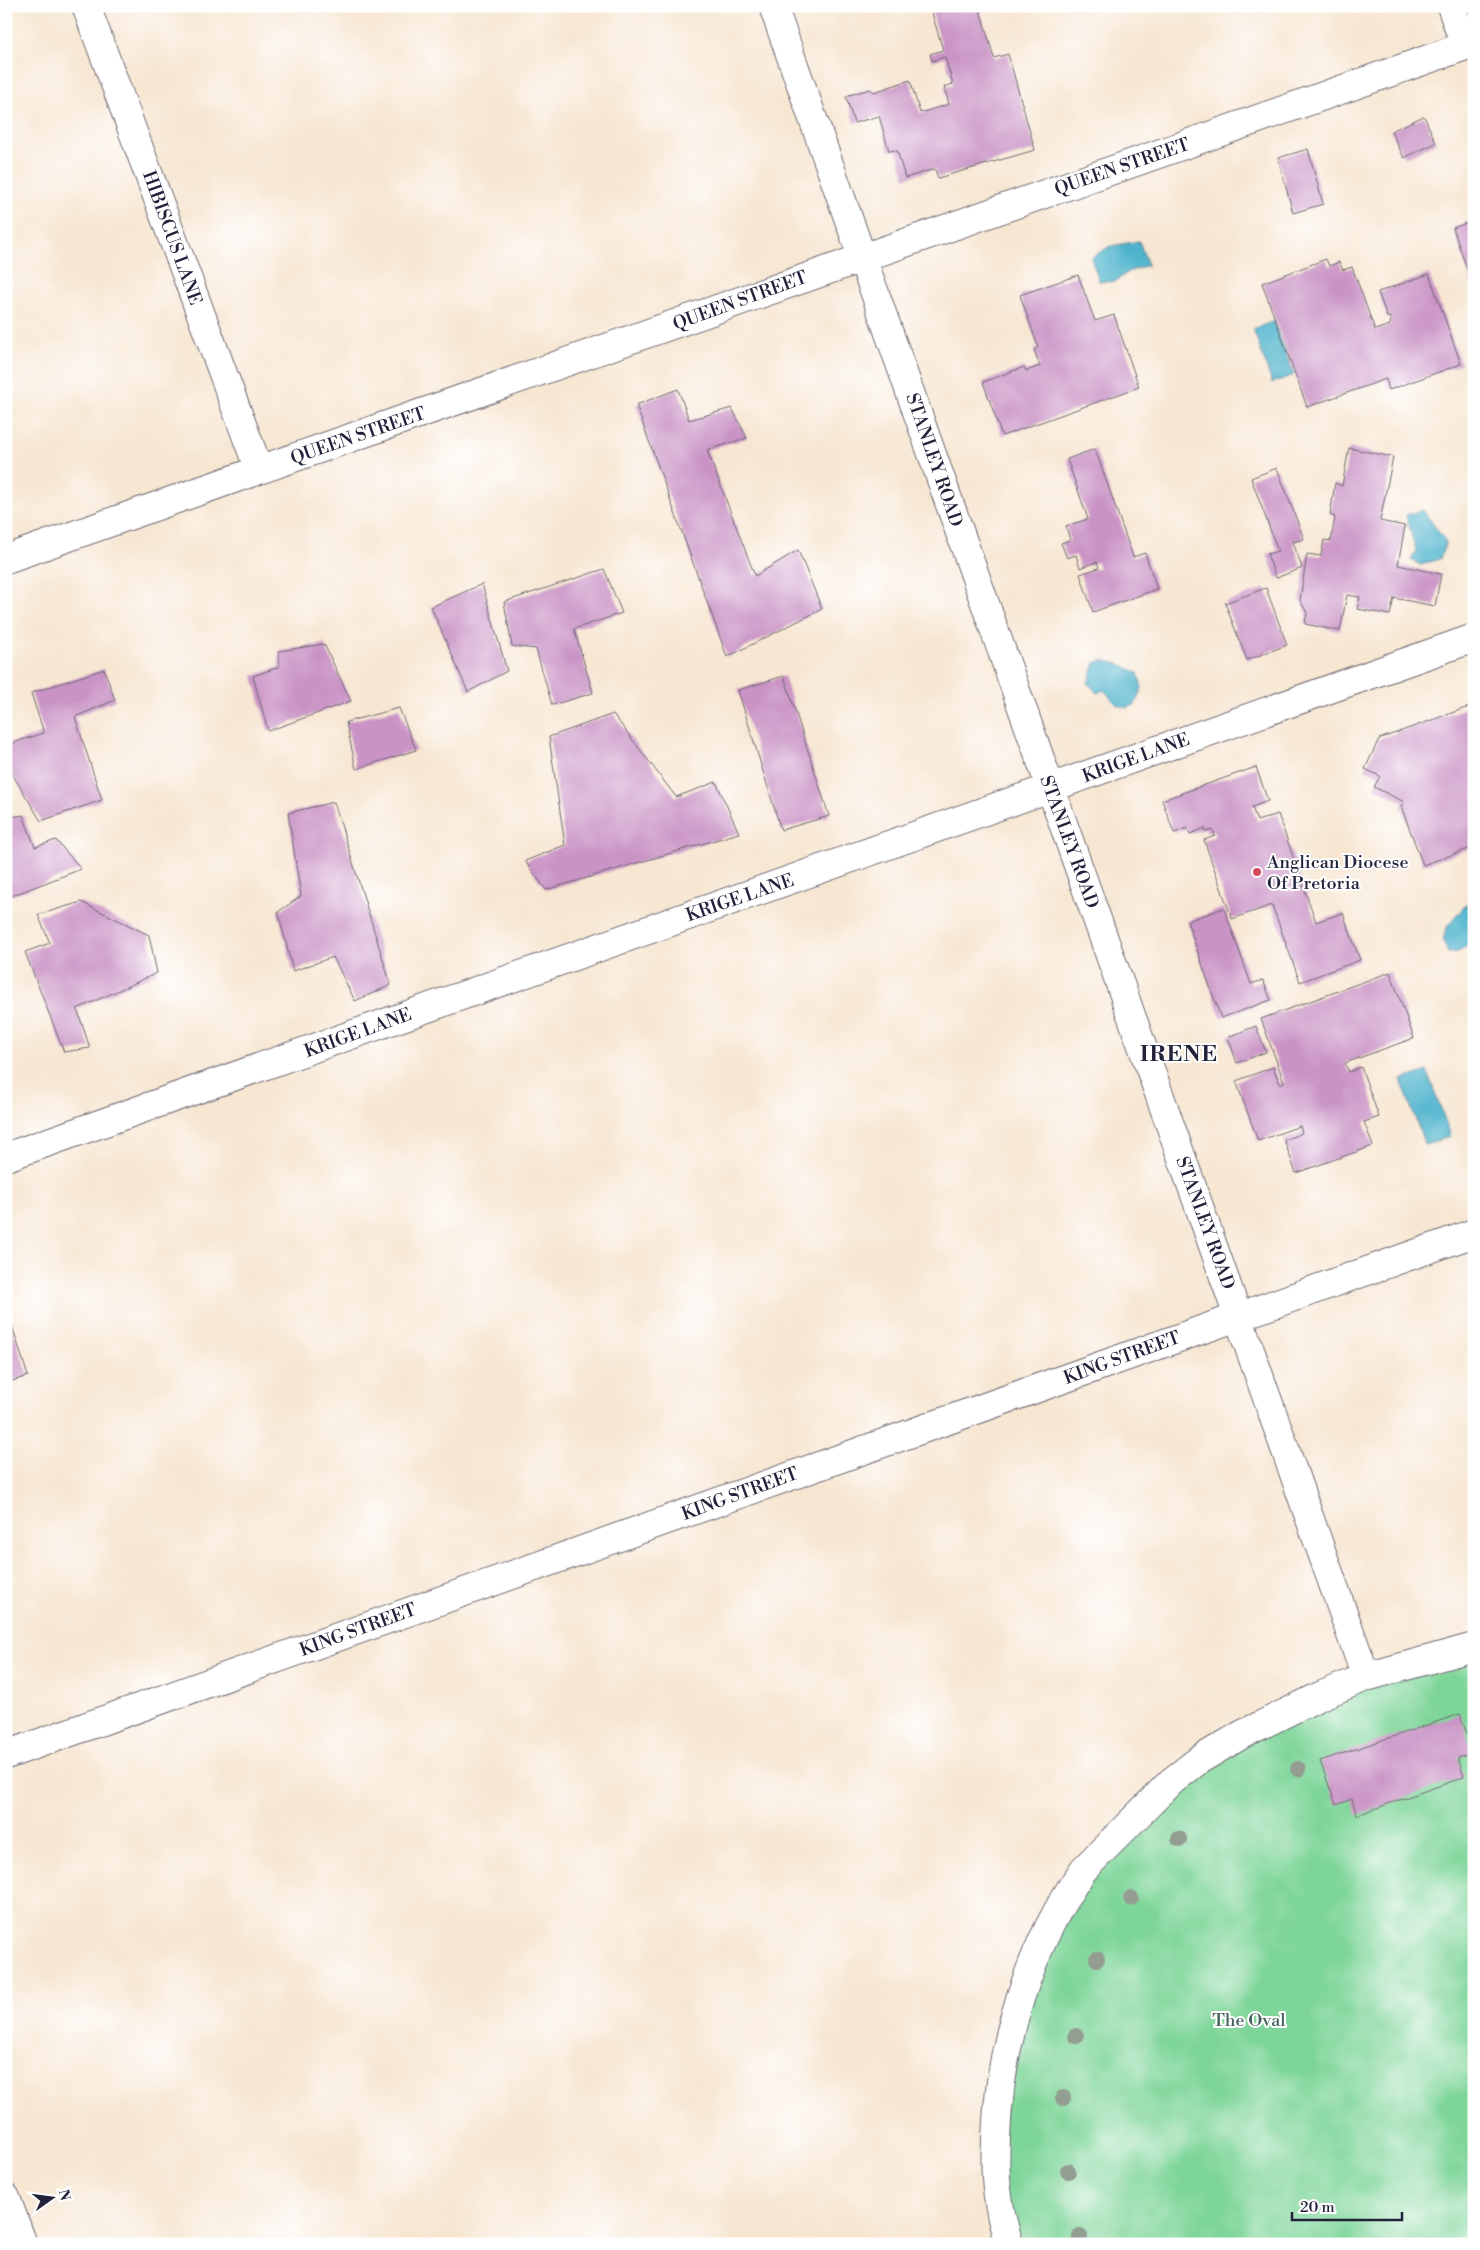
<svg xmlns="http://www.w3.org/2000/svg" width="1480" height="2250" font-family="'Libre Bodoni',serif">
	<style>
		.green { fill: #7ed599; stroke: #507c6a }
		.water { fill: #4db3cc; stroke: #386a84 }
		.building { fill: #c993c5 }
		.lines { fill: none; stroke-linecap: round; stroke-linejoin: round }
		.minor-casing { stroke: #6d6770; stroke-width: 30 }
		.minor { stroke: #fff; stroke-width: 28 }
		.tree { fill: #939d91 }
		.poi-dot { fill: #d1495b; stroke: #fff; stroke-width: 2 }
		.labels { text-anchor: middle; dominant-baseline: central; stroke-width: 4; stroke-linejoin: round; paint-order: stroke }
		.street-label { font-size: 18px; fill: #22223b; stroke: #fff }
		.poi-label { font-size: 18px; fill: #22223b; stroke: #fff; text-anchor: start }
		.park-label { font-size: 18px; fill: #42615c; stroke: #fff }
		.district-label { font-size: 22px; font-weight: bold; letter-spacing: 1px; fill: #22223b; stroke: #fff }
	</style>
	<rect width="100%" height="100%" fill="#fff"/>
	<filter id="ink" filterUnits="userSpaceOnUse"><feTurbulence type="fractalNoise" baseFrequency=".02" numOctaves="2"/><feDisplacementMap in="SourceGraphic" scale="10" xChannelSelector="R" yChannelSelector="G"/><feConvolveMatrix kernelMatrix="1 2 1 2 8 2 1 2 1" color-interpolation-filters="sRGB"/></filter>
	<filter id="wash" filterUnits="userSpaceOnUse"><feTurbulence type="fractalNoise" baseFrequency=".0096" numOctaves="4" result="noise"/><feDisplacementMap in="SourceGraphic" scale="20" xChannelSelector="R" yChannelSelector="G"/><feGaussianBlur stdDeviation="1.12" result="paint"/><feColorMatrix in="noise" values="0 0 0 0 0 0 0 0 0 0 0 0 0 0 0 0 0 1.4 0 .05"/><feComposite in="paint" operator="in"/></filter>
	<g filter="url(#wash)">
		<rect width="100%" height="100%" fill="#f7e6d2"/>
		<path class="green" d="M 1474,1651 L 1474,2244 L 1006,2244 L 995,2199 L 1018,1982 L 1074,1868 L 1194,1762 L 1327,1696 Z"/>
		<path class="water" d="M 1139,241 L 1148,265 L 1128,272 L 1115,282 L 1099,281 L 1091,258 L 1110,246 Z
			M 1274,321 L 1294,375 L 1272,383 L 1253,329 Z
			M 1423,510 L 1446,542 L 1440,559 L 1421,565 L 1411,560 L 1416,551 L 1406,515 Z
			M 1102,660 L 1120,664 L 1138,673 L 1142,688 L 1135,705 L 1126,708 L 1116,704 L 1104,690 L 1097,693 L 1088,683 L 1095,663 Z
			M 1468,902 L 1474,903 C 1474,924 1476,954 1448,953 L 1443,940 L 1447,927 Z
			M 1427,1071 L 1451,1136 L 1425,1145 L 1401,1080 Z"/>
		<g id="blocks">
			<path class="building" d="M 943,6 L 979,6 L 994,58 L 1008,54 L 1035,150 L 938,178 L 935,169 L 905,178 L 897,150 L 889,151 L 879,116 L 854,123 L 846,96 L 870,89 L 874,92 L 910,80 L 920,113 L 949,104 L 944,87 L 953,84 L 945,57 L 932,61 L 930,54 L 943,50 L 931,10 Z
				M 1424,116 L 1436,143 L 1404,158 L 1391,131 Z
				M 1308,149 L 1323,204 L 1293,213 L 1278,158 Z
				M 1474,220 L 1474,287 L 1473,287 L 1453,228 Z
				M 1326,259 L 1329,266 L 1339,262 L 1343,270 L 1352,267 L 1375,330 L 1390,325 L 1391,318 L 1387,317 L 1378,292 L 1429,274 L 1461,364 L 1389,390 L 1386,379 L 1307,407 L 1262,283 Z
				M 1078,275 L 1095,321 L 1114,315 L 1139,387 L 1002,436 L 983,382 L 1024,367 L 1026,371 L 1040,366 L 1034,350 L 1038,347 L 1020,295 Z
				M 678,389 L 689,420 L 732,408 L 747,438 L 707,450 L 755,576 L 798,550 L 822,609 L 727,657 L 636,405 Z
				M 1349,448 L 1393,457 L 1380,521 L 1405,526 L 1398,565 L 1441,574 L 1435,606 L 1394,598 L 1390,615 L 1357,609 L 1360,597 L 1347,595 L 1340,631 L 1305,624 L 1307,613 L 1300,600 L 1307,554 L 1321,556 L 1324,540 L 1331,541 L 1335,517 L 1330,515 L 1335,483 L 1342,486 Z
				M 1095,449 L 1133,557 L 1145,553 L 1157,589 L 1093,612 L 1080,574 L 1099,568 L 1097,562 L 1080,568 L 1076,555 L 1067,558 L 1061,543 L 1070,540 L 1066,526 L 1088,519 L 1067,459 Z
				M 1277,468 L 1304,539 L 1293,542 L 1302,568 L 1276,578 L 1267,554 L 1278,551 L 1251,478 Z
				M 604,569 L 622,613 L 574,629 L 593,693 L 552,705 L 536,649 L 512,646 L 504,602 Z
				M 482,584 L 507,671 L 468,692 L 431,607 Z
				M 1266,588 L 1287,645 L 1247,660 L 1225,603 Z
				M 324,644 L 351,701 L 268,731 L 253,676 L 279,667 L 279,651 Z
				M 104,669 L 115,700 L 75,717 L 102,800 L 41,821 L 6,764 L 6,745 L 44,733 L 31,693 Z
				M 784,676 L 829,816 L 781,830 L 738,690 Z
				M 1474,705 L 1474,847 L 1423,865 L 1401,806 L 1404,802 L 1374,787 L 1380,776 L 1365,769 L 1379,739 Z
				M 399,708 L 416,750 L 356,769 L 346,722 Z
				M 613,714 L 676,797 L 716,782 L 739,833 L 546,890 L 525,861 L 565,845 L 549,737 Z
				M 1256,767 L 1268,801 L 1252,807 L 1257,821 L 1278,814 L 1316,922 L 1343,913 L 1360,960 L 1300,982 L 1272,905 L 1232,919 L 1204,840 L 1215,836 L 1213,830 L 1206,832 L 1205,828 L 1190,834 L 1187,828 L 1174,833 L 1162,800 Z
				M 334,802 L 391,985 L 355,1001 L 333,957 L 293,971 L 278,912 L 301,896 L 288,813 Z
				M 23,815 L 35,847 L 56,840 L 81,869 L 6,898 L 6,818 Z
				M 81,902 L 149,935 L 157,973 L 77,1009 L 90,1048 L 64,1052 L 25,952 L 50,943 L 38,915 Z
				M 1224,908 L 1251,984 L 1263,980 L 1271,1000 L 1221,1018 L 1187,921 Z
				M 1390,972 L 1414,1038 L 1345,1063 L 1349,1072 L 1361,1067 L 1379,1117 L 1364,1122 L 1373,1146 L 1296,1173 L 1284,1140 L 1302,1133 L 1300,1126 L 1258,1141 L 1236,1081 L 1273,1067 L 1280,1084 L 1284,1082 L 1261,1019 Z
				M 1256,1026 L 1266,1052 L 1237,1063 L 1228,1037 Z
				M 6,1307 L 28,1376 L 6,1383 Z
				M 1460,1714 L 1473,1753 L 1458,1758 L 1464,1777 L 1357,1815 L 1352,1799 L 1336,1805 L 1320,1761 Z"/>
		</g>
	</g>
	<g filter="url(#ink)">
		<use href="#blocks" fill-opacity="0" stroke="#6d6770" stroke-width="1"/>
		<g class="lines">
			<defs>
				<path id="minor" d="M 86,6 L 259,470
					M 773,6 L 1366,1677
					M 1451,6 L 1465,46
					M 6,559 L 1474,43
					M 6,1157 L 1474,638
					M 6,1755 L 1474,1233
					M 6,2198 L 23,2244
					M 1009,2244 C 1004,2228 1000,2212 998,2196 C 995,2177 995,2158 996,2139 C 999,2044 1029,1946 1084,1869 L 1172,1781 L 1199,1760 L 1243,1734 L 1320,1696 L 1366,1677 L 1474,1647"/>
			</defs>
			<use href="#minor" class="minor-casing"/>
			<use href="#minor" class="minor"/>
		</g>
		<g class="tree">
			<circle cx="1298" cy="1769" r="8"/>
			<circle cx="1179" cy="1839" r="8"/>
			<circle cx="1131" cy="1898" r="8"/>
			<circle cx="1097" cy="1959" r="8"/>
			<circle cx="1076" cy="2036" r="8"/>
			<circle cx="1063" cy="2098" r="8"/>
			<circle cx="1068" cy="2171" r="8"/>
			<circle cx="1080" cy="2236" r="8"/>
		</g>
	</g>
	<circle class="poi-dot" cx="1257" cy="872" r="5"/>
	<g class="labels">
		<g class="street-label">
			<text transform="translate(1122 167) rotate(-19)">QUEEN STREET</text>
			<text transform="translate(172 238) rotate(70)">HIBISCUS LANE</text>
			<text transform="translate(740 301) rotate(-20)">QUEEN STREET</text>
			<text transform="translate(358 436) rotate(-19)">QUEEN STREET</text>
			<text transform="translate(934 460) rotate(71)">STANLEY ROAD</text>
			<text transform="translate(1136 758) rotate(-20)">KRIGE LANE</text>
			<text transform="translate(1069 842) rotate(70)">STANLEY ROAD</text>
			<text transform="translate(740 898) rotate(-19)">KRIGE LANE</text>
			<text transform="translate(358 1033) rotate(-20)">KRIGE LANE</text>
			<text transform="translate(1205 1223) rotate(70)">STANLEY ROAD</text>
			<text transform="translate(1122 1358) rotate(-20)">KING STREET</text>
			<text transform="translate(740 1494) rotate(-20)">KING STREET</text>
			<text transform="translate(358 1630) rotate(-20)">KING STREET</text>
		</g>
		<g class="poi-label">
			<text x="1267" y="862">Anglican Diocese<tspan x="1267" dy="21">Of Pretoria</tspan></text>
		</g>
		<g class="park-label">
			<text x="1249" y="2020">The Oval</text>
		</g>
		<g class="district-label">
			<text x="1179" y="1054">IRENE</text>
		</g>
	</g>
	<rect width="1480" height="2250" fill="none" stroke="#fff" stroke-width="25"/>
	<g transform="translate(52 2198) rotate(76)" stroke="#ffffff" stroke-width="4" paint-order="stroke">
	<path d="M0-4L9 19L0 12L-9 19Z" fill="#22223b"/>
	<text y="-8" font-size="14" font-weight="bold" text-anchor="middle" fill="#22223b">N</text>
	</g>
	<path d="M1292 2212v8h110v-8" fill="none" stroke="#22223b" stroke-width="2.5"/>
	<text x="1300" y="2212" font-size="15" fill="#22223b" stroke="#ffffff" stroke-width="4" paint-order="stroke">20 m</text>
</svg>
